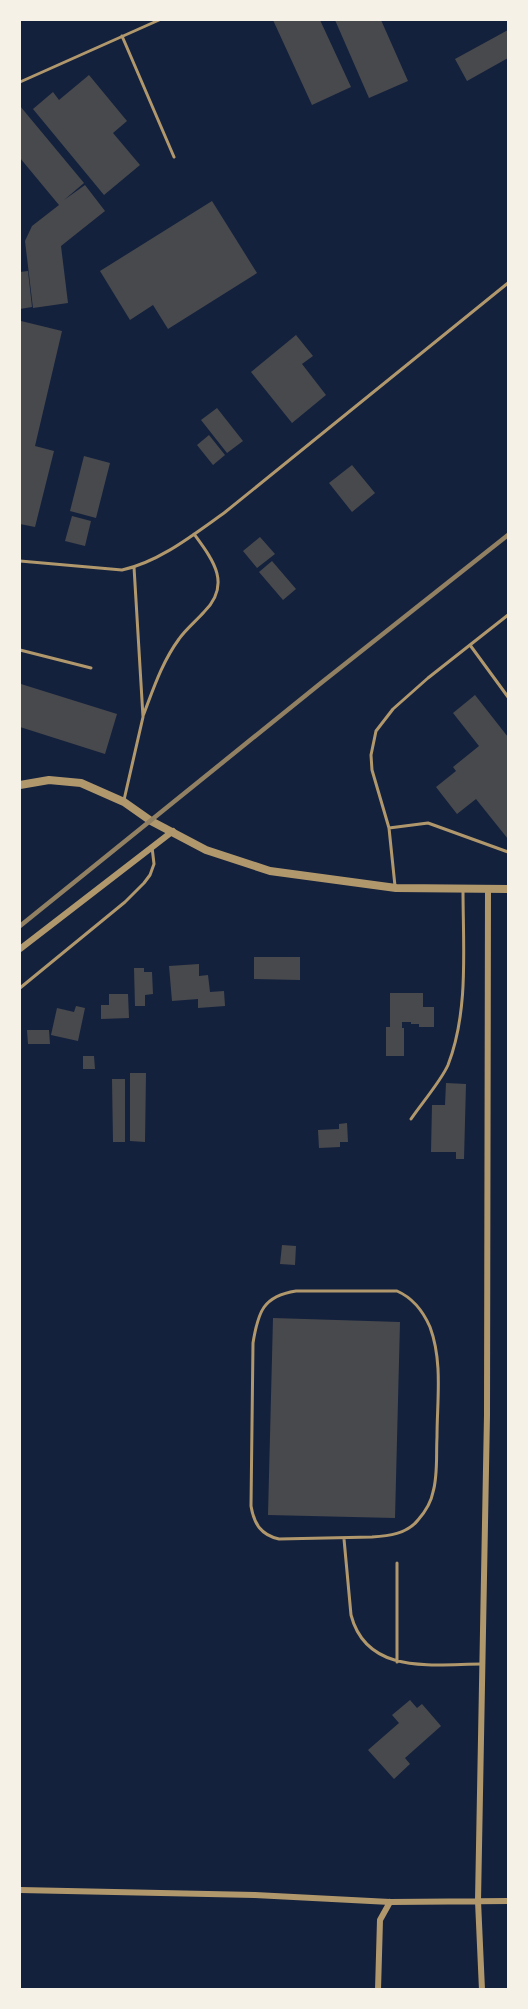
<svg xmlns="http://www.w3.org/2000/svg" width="528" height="2009" font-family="'Golos Text',sans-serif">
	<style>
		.building { fill: #48494c }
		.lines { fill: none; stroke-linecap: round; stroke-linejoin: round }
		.service { stroke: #b1986c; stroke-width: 3 }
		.minor { stroke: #b1986c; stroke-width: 6 }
		.tertiary { stroke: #b1986c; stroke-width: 8 }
		.rail { stroke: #918062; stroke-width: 4.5 }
	</style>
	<rect width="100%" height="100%" fill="#14213d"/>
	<path class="building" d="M 273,20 L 320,20 L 351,87 L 312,105 Z
		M 335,20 L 381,20 L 408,81 L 369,98 Z
		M 508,30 L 508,58 L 467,81 L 455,59 Z
		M 89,75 L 127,121 L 113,133 L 140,165 L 104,195 L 33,109 L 53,92 L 59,100 Z
		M 20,106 L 84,183 L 64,200 L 85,185 L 105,211 L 61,246 L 68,303 L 33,308 L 25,241 L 32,226 L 59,205 L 20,158 Z
		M 212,201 L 257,273 L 168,329 L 153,305 L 130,320 L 100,271 Z
		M 28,271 L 32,307 L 20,309 L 20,272 Z
		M 21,321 L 62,331 L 35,446 L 54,451 L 35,527 L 20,524 Z
		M 296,335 L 313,356 L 302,364 L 326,395 L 292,423 L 251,372 Z
		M 217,408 L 243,441 L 227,453 L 201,420 Z
		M 209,435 L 225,455 L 213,465 L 197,445 Z
		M 84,456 L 110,463 L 96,518 L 70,511 Z
		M 352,465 L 375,493 L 352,512 L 329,483 Z
		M 72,516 L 91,521 L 85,546 L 65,541 Z
		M 260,537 L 275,554 L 257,568 L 243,551 Z
		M 272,561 L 296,589 L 283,600 L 259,572 Z
		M 21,684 L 117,714 L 105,754 L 20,727 Z
		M 475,695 L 508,737 L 508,839 L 476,799 L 457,814 L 436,787 L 456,771 L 453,767 L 479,746 L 453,713 Z
		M 254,957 L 300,957 L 300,980 L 254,979 Z
		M 199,964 L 199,976 L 208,975 L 210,992 L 224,991 L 225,1006 L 198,1008 L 198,999 L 172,1001 L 169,966 Z
		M 134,968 L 144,968 L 144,972 L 152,972 L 153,994 L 145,995 L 145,1006 L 135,1006 Z
		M 390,993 L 423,993 L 423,1007 L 434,1007 L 434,1027 L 419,1027 L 419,1024 L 411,1024 L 411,1022 L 402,1022 L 402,1028 L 404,1028 L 404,1056 L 386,1056 L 386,1027 L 390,1027 Z
		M 109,994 L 128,994 L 129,1018 L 101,1019 L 101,1005 L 109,1005 Z
		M 76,1006 L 85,1008 L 78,1041 L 51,1035 L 57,1008 L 74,1012 Z
		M 27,1030 L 49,1030 L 50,1044 L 28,1044 Z
		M 83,1056 L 94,1056 L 95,1069 L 83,1069 Z
		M 130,1073 L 146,1073 L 145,1142 L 130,1141 Z
		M 112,1079 L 125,1079 L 125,1142 L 113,1142 Z
		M 446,1083 L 466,1084 L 464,1159 L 456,1159 L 456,1152 L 431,1152 L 432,1105 L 445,1105 Z
		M 347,1123 L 348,1142 L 340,1142 L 340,1147 L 319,1148 L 318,1130 L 339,1129 L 339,1124 Z
		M 282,1245 L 296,1246 L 295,1265 L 280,1264 Z
		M 273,1318 L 400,1322 L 395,1518 L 268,1515 Z
		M 410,1700 L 417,1708 L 422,1704 L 441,1726 L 405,1758 L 410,1764 L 394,1779 L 368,1750 L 399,1723 L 392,1715 Z"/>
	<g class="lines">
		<path class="service" d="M 122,36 L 174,157
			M 20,82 L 159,20
			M 20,561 L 122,570 C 159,562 193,535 224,513 L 508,283
			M 470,645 L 508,697
			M 20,650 L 91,668
			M 143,716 C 153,690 162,662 179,639 C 186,629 196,621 204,612 C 232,584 213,560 194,534
			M 124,800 L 143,717 L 134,567
			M 389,828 L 428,823 L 508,852
			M 395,886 L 389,828 L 372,770 L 371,755 L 376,731 L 393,709 L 428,678 L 508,615
			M 20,988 L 125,902 L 144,883 L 150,875 L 154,864 L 152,847
			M 411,1119 C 421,1104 441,1081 448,1065 C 469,1011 463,947 463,890
			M 296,1291 L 397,1291 C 413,1298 423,1311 430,1327 C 443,1362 437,1401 437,1437 C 436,1455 438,1475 433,1492 C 431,1503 425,1512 418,1520 C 407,1534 388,1536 372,1537 L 279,1539 C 261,1535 254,1524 251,1506 L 253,1343 C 258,1312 263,1296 296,1291 Z
			M 344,1539 L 351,1615 C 367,1676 434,1664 482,1664
			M 397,1662 L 397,1563"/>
		<path class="minor" d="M 20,949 L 173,831
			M 20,1890 L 255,1895 L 390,1902 L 508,1901
			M 378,1990 L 380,1920 L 390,1902
			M 482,1990 L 478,1901 L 487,1415 L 488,890"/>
		<path class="tertiary" d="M 20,785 L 49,780 L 81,783 L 124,802 L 151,821 L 206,850 L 270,871 L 396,888 L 508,889"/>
		<path class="rail" d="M 20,926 L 321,683 L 508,535"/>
	</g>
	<rect width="528" height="2009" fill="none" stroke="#f6f1e7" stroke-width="42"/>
</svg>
